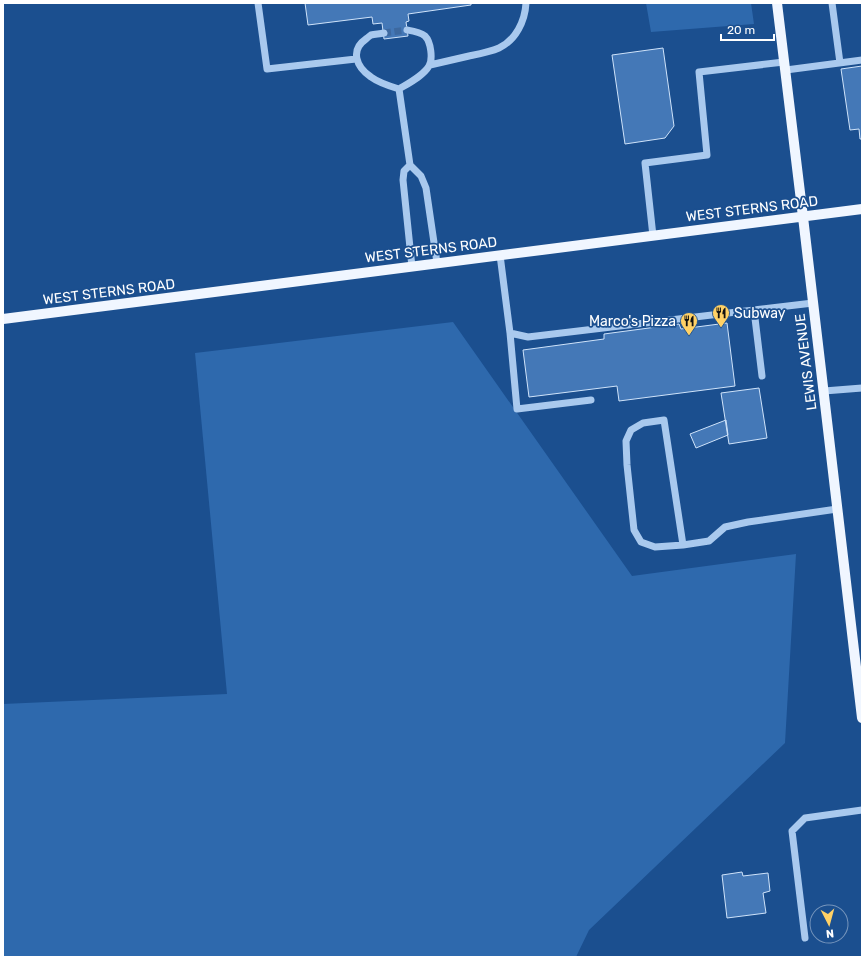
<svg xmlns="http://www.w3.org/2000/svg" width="865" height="960" font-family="Rubik,sans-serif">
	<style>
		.green { fill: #2e69ad }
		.building { fill: #4478b7; stroke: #cfe3fa }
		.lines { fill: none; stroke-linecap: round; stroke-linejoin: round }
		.minor-tunnel { stroke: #3d69a0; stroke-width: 7; stroke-dasharray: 7 3.5; stroke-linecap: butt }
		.minor { stroke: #a9c9ee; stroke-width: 7 }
		.major { stroke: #f0f6ff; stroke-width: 10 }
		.labels { text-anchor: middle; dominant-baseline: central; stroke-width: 3.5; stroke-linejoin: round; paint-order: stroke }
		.street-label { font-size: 14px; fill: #fff; stroke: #1b4f8f }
		.poi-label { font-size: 14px; fill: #fff; stroke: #1b4f8f; text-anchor: start }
	</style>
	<rect width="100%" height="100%" fill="#1b4f8f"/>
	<path class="green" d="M 646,3 L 751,3 L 754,24 L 651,32 Z
		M 453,322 L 632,576 L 796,554 L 785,743 L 589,930 L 576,957 L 3,957 L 3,704 L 227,694 L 195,353 Z"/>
	<path class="building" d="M 305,3 L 471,3 L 471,5 L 408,14 L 409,21 L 406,22 L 408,36 L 384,39 L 382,23 L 373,24 L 372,17 L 308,25 Z
		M 663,48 L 674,126 L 665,138 L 625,144 L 612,55 Z
		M 862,66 L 862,139 L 860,139 L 859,129 L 850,130 L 841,69 Z
		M 727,323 L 735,386 L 619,401 L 617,386 L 529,397 L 523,350 L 604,339 L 604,334 L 679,324 L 681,329 Z
		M 759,388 L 767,438 L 729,444 L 721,393 Z
		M 726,420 L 728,435 L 696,448 L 690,434 Z
		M 742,872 L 743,876 L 768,873 L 770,891 L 763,893 L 766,913 L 727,918 L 722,875 Z"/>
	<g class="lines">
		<path class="minor-tunnel" d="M 384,33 L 407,30"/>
		<path class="minor" d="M 258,3 L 267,69 L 356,59
			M 832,3 L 840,63
			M 407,30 C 413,31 420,32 425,36 C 431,42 433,59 429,66 C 423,76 409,83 399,89 L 410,165 L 421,176 L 426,188 L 437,263
			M 384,33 C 380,34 375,34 371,35 C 371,35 367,38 366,39 C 350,50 356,67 371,77 C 379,83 389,86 399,89
			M 430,65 C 443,62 456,59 469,56 C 479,54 490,52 499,48 C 516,40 525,21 526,3
			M 786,70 L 862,60
			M 410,165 L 404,171 L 403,180 L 412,267
			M 653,236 L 645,163 L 707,155 L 699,72 L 784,62
			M 500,255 L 510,333 L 528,337 L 813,303
			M 754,310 L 762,376
			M 510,333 L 517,409 L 591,400
			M 824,391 L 862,388
			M 683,545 L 655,547 L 641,542 L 634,530 L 627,465 L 626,441 L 631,430 L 643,423 L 664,420 L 683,545 L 709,541 L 725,527 L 748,522 L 837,509
			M 805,938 L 792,831 L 805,818 L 862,810"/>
		<path class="major" d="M 777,3 L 803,217 L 862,718
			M 3,319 L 862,209"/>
	</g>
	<defs>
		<symbol id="restaurant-pin" viewBox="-11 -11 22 30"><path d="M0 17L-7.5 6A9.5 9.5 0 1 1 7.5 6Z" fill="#ffd166" stroke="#1b4f8f"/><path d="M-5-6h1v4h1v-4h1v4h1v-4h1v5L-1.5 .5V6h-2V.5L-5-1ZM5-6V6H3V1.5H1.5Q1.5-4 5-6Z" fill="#111"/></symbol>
	</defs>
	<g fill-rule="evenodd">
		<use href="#restaurant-pin" x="711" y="303" width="20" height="27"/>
		<use href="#restaurant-pin" x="679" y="311" width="20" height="27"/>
	</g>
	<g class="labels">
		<g class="street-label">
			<text transform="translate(752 209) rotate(-7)">WEST STERNS ROAD</text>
			<text transform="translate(431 250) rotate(-7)">WEST STERNS ROAD</text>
			<text transform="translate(109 292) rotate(-7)">WEST STERNS ROAD</text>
			<text transform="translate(806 362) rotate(-97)">LEWIS AVENUE</text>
		</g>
		<g class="poi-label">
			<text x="734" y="313">Subway</text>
			<text x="676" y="321" text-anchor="end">Marco's Pizza</text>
		</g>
	</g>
	<rect width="865" height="960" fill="none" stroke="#ffffff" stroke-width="8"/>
	<g transform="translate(829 924) rotate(174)"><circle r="19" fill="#1b4f8f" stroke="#7695bc"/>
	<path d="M0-3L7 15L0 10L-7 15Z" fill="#ffd166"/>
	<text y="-6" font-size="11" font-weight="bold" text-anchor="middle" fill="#ffffff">N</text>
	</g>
	<path d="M721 34v6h53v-6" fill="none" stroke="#ffffff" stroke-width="2"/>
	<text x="727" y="34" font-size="12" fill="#ffffff" stroke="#1b4f8f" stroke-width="3" paint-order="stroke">20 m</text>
</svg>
